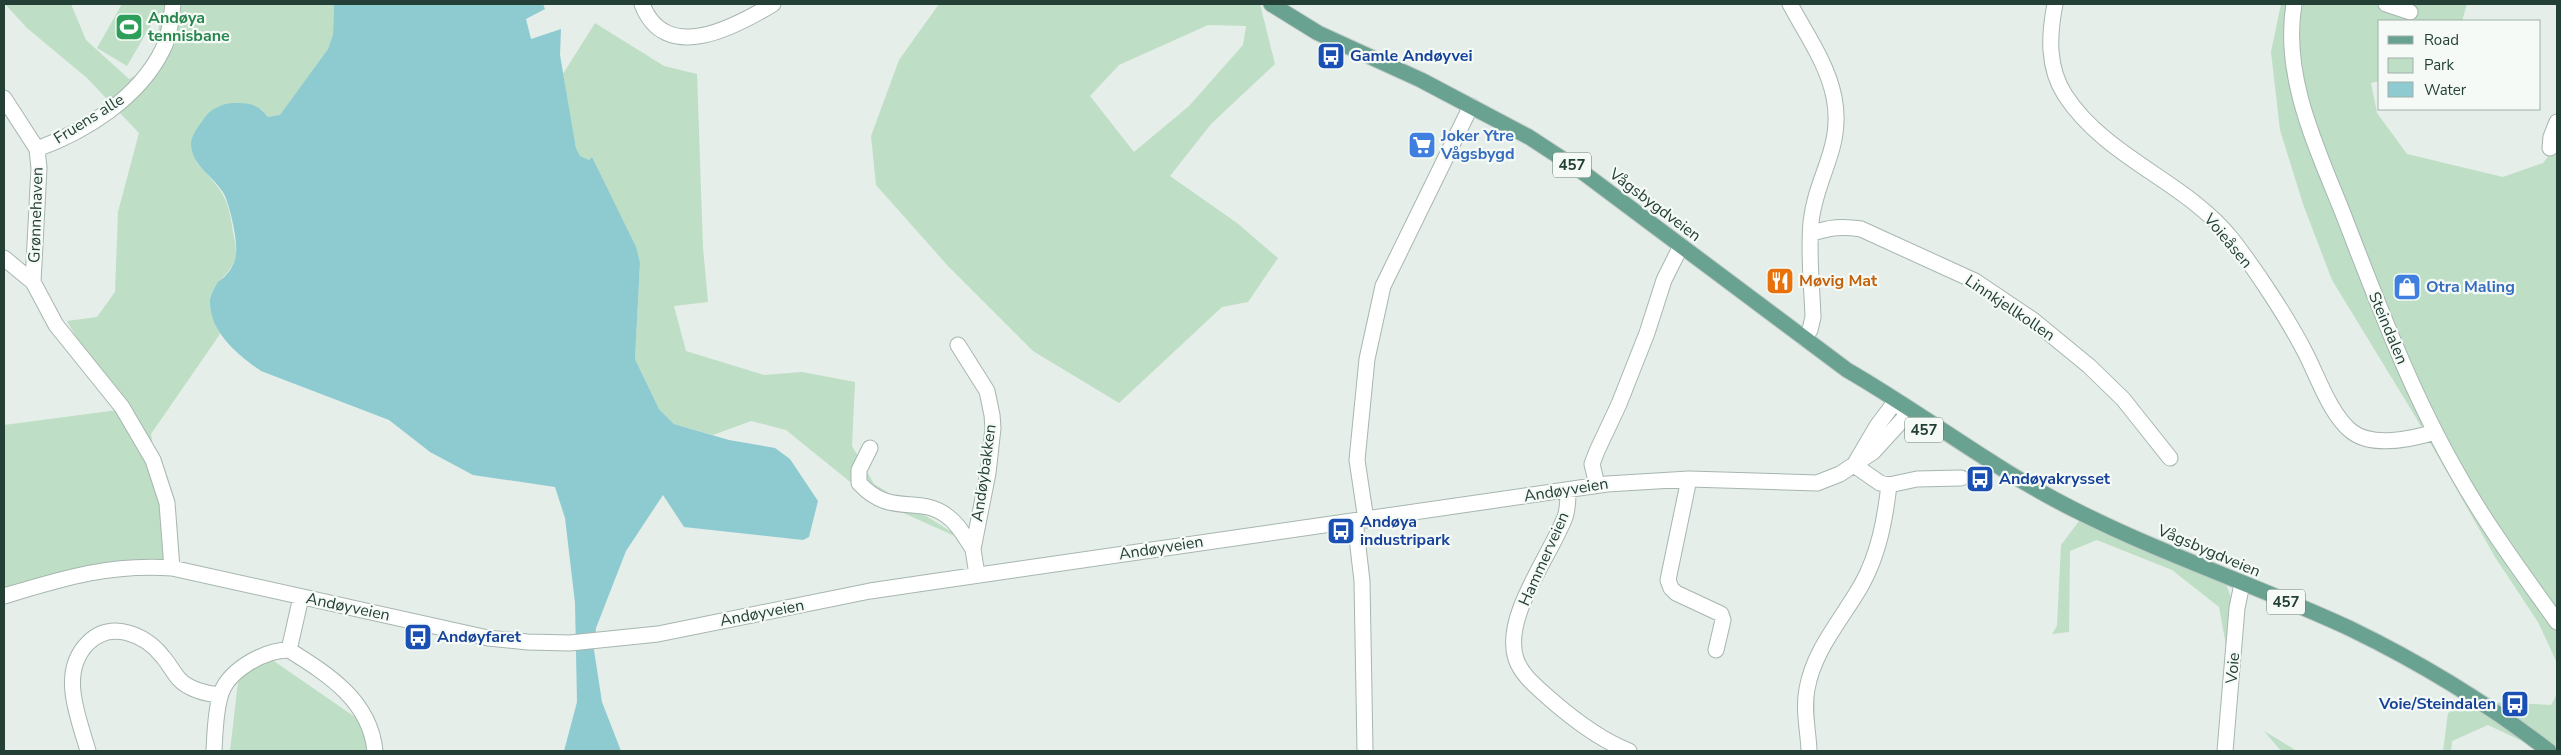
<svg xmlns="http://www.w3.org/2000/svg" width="2561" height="755" font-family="'Nunito Sans',sans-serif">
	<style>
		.green { fill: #bedec5; fill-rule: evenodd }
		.water { fill: #8ecbd1 }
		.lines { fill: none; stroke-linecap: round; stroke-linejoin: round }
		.minor-casing { stroke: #a7b6b0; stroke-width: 17 }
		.major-casing { stroke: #c2cac7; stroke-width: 17 }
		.minor { stroke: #fff; stroke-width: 15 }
		.major { stroke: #6aa291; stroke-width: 15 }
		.labels { text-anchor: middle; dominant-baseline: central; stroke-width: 4.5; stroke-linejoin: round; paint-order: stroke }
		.shield { fill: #f5faf7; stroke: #637870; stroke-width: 1 }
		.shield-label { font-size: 15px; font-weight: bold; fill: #244036 }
		.leisure-label { font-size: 16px; font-weight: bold; fill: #27864d; stroke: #f5faf7; text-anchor: start }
		.transit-label { font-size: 16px; font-weight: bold; fill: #164399; stroke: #f5faf7; text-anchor: start }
		.street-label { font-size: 16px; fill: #244036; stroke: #f5faf7 }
		.shop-label { font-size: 16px; font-weight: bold; fill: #366cbe; stroke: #f5faf7; text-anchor: start }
		.food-label { font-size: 16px; font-weight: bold; fill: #c56008; stroke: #f5faf7; text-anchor: start }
	</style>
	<rect width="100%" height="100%" fill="#e5eee9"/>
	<path class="green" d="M 5,4 L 71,4 L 86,40 L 129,79 L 153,66 L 159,27 L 156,16 L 127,66 L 97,48 L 122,4 L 334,4 L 333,34 L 328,49 L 280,116 L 268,117 L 261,109 L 196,162 C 221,190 228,194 233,232 C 234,239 237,248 236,255 C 233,275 208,284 210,305 C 210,314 217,325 220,334 L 151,434 L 174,568 L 132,565 L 4,594 L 4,425 L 118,410 L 67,321 L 97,317 L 115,292 L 118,212 L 139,133 L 87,78 L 27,28 Z
		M 939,4 L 1260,4 L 1275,64 L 1211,124 L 1170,176 L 1237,223 L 1278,258 L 1248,302 L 1222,307 L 1119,403 L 1033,351 L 948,266 L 876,185 L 871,136 L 899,60 ZM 1208,25 L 1246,26 L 1243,45 L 1189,106 L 1134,152 L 1090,96 L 1119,65 Z
		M 2281,4 L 2467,4 L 2462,21 L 2380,21 L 2380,81 L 2371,83 L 2377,113 L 2407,154 L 2503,177 L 2543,163 L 2557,146 L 2557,663 L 2538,622 L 2495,557 L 2415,416 L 2332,280 L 2303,204 L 2280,130 L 2271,52 Z
		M 595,23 L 664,66 L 697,74 L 703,247 L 708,302 L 674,306 L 686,351 L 764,375 L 802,372 L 855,382 L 852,446 L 874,484 L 968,542 L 870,498 L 786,430 L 751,421 L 713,435 L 674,424 L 659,409 L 635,359 L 640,263 L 592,157 L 589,160 L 580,156 L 576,148 L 563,74 Z
		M 2079,521 L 2156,548 L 2226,584 L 2241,625 L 2238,694 L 2234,689 L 2219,607 L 2172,570 L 2097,540 L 2070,551 L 2069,632 L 2052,634 L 2057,626 L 2061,545 Z
		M 268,657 L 368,726 L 377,751 L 230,751 L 238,682 L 258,660 Z
		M 2557,694 L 2557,751 L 2543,751 L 2488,725 L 2452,741 L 2451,751 L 2443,751 L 2448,713 L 2468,701 L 2551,705 Z
		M 2264,731 L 2297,751 L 2281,751 Z"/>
	<path class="water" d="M 334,4 L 543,4 L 545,9 L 526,19 L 531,39 L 561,29 L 560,55 L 576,148 L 580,156 L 589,160 L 592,157 L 636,247 L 640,263 L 635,359 L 659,409 L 674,424 L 729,440 L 775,448 L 790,459 L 818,501 L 809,537 L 803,540 L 684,527 L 663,495 L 626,551 L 596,628 L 594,650 L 602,702 L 621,751 L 564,751 L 577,702 L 575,603 L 565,518 L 555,487 L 473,475 L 430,452 L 389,420 L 261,371 C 239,356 211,333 210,304 C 209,296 214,289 218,282 C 226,277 235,266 236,254 C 238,241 230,206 224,194 C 214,176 192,167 191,144 C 191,136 198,127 203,120 C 210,108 225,102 238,103 C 252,103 259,106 268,117 L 280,115 L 328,49 L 333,34 Z"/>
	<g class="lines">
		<defs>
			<path id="minor" d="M 642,4 C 665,65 735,27 773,4
				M 1790,4 C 1806,34 1827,63 1834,97 C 1844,148 1816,175 1811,222 C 1808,254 1812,286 1813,317 L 1810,330 L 1804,338
				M 2055,4 C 2049,35 2047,67 2065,95 C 2106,158 2185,181 2231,238 C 2256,270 2289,320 2307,356 C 2318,378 2331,415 2351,431 C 2372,448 2412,439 2435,432
				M 2294,4 C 2282,76 2316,146 2342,211 C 2377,301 2410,391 2458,474 C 2487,526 2523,574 2557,622
				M 2386,4 L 2410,12
				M 4,98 L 37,149 L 39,168 L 33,282
				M 2550,148 L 2551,137 L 2557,122
				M 37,149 C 86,131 139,98 163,49 C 170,35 171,18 173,4
				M 1811,234 C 1829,227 1843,226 1861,229 L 1975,281 L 2033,320 L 2089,366 L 2123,399 L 2170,458
				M 4,258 L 33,282 L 56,325 L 122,407 L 153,460 L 167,503 L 172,568
				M 958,345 L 987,391 L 992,415 L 993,428 L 988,473 L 973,549 L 977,575
				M 870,448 L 859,470 L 859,483 C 891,518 918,494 947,516 C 959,524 965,538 973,549
				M 1689,479 L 1668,580 L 1671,588 L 1676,593 L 1721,614 L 1723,620 L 1716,650
				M 1597,485 L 1592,464 L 1597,451 L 1619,404 L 1647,333 L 1664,280 L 1681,246
				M 1889,485 L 1917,479 L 1961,478
				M 1568,490 C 1568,499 1568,509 1565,517 C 1551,555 1502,617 1516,659 C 1522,676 1537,687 1550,699 C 1573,719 1600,740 1629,751
				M 1366,520 L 1357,460 L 1367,359 L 1383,286 L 1471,106
				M 1355,521 L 1362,581 L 1365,751
				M 4,596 C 64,578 108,564 172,568 L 488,638 L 528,642 L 570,643 L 658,634 L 870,591 L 931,582 L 1607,484 L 1689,479 L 1817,483 L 1840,474 L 1873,452 L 1905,417 L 1903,405 L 1892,406 L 1877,426 L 1854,465
				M 289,650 C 329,675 370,701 375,751
				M 1809,750 C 1808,729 1803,710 1807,689 C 1814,649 1843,618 1862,584 C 1879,553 1885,519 1889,485 L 1880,483 L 1854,465
				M 88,751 C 79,718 58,673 88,643 C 111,620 145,634 163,657 C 169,664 173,672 179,679 C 188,689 206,694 220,695
				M 214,751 C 215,734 215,715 220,697 C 226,671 264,650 289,650 L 301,597
				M 2225,751 L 2237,608 L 2242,584"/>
			<path id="major" d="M 1271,4 L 1318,33 L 1421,80 L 1529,137 L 1581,171 L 1847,370 C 1925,415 1996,471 2077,511 C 2166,556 2261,587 2351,629 C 2421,663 2487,703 2549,751"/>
		</defs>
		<use href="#minor" class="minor-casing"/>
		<use href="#major" class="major-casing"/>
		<use href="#minor" class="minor"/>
		<use href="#major" class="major"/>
	</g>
	<defs>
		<symbol id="stadium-square" viewBox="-11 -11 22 22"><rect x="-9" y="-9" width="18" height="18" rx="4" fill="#2e9e5b" stroke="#f5faf7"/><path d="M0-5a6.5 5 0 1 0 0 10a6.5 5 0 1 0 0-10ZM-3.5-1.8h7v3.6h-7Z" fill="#fff"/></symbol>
		<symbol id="bus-square" viewBox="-11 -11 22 22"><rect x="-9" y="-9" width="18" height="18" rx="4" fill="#1a4fb4" stroke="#f5faf7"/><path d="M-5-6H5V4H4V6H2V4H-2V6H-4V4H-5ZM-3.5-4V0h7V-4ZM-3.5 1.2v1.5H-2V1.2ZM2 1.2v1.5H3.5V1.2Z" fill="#fff"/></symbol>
		<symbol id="supermarket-square" viewBox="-11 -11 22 22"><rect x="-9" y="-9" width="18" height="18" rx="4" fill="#3f7fe0" stroke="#f5faf7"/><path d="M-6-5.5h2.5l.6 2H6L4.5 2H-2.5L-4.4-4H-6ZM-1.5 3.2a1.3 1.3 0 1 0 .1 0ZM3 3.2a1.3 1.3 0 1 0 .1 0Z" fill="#fff"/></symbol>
		<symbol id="restaurant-square" viewBox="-11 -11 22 22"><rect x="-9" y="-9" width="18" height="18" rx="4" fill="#e8710a" stroke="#f5faf7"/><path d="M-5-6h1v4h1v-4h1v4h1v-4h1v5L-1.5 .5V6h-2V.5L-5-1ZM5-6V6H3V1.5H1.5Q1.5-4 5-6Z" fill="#fff"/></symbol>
		<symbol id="shop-square" viewBox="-11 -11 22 22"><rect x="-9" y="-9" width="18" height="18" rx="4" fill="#3f7fe0" stroke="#f5faf7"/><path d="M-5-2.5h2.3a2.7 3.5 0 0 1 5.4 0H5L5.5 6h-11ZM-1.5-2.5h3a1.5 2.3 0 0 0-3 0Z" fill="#fff"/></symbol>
	</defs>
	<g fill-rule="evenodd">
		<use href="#stadium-square" x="113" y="11" width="32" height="32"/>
		<use href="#bus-square" x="1315" y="40" width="32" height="32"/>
		<use href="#supermarket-square" x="1406" y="129" width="32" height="32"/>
		<use href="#restaurant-square" x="1764" y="265" width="32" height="32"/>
		<use href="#shop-square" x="2391" y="271" width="32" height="32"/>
		<use href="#bus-square" x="1964" y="463" width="32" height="32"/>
		<use href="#bus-square" x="1325" y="515" width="32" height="32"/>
		<use href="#bus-square" x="402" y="621" width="32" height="32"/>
		<use href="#bus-square" x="2499" y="688" width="32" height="32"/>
	</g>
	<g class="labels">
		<g class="shield">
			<rect x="1553" y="152.5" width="38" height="25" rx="4"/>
			<rect x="1905" y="417.5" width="38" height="25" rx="4"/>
			<rect x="2267" y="589.5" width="38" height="25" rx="4"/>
		</g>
		<g class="shield-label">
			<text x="1572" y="165">457</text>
			<text x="1924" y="430">457</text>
			<text x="2286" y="602">457</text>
		</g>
		<g class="leisure-label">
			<text x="148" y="18">Andøya<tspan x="148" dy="18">tennisbane</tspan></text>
		</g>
		<g class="transit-label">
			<text x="1350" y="56">Gamle Andøyvei</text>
			<text x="1999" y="479">Andøyakrysset</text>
			<text x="1360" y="522">Andøya<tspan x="1360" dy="18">industripark</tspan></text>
			<text x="437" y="637">Andøyfaret</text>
			<text x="2496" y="704" text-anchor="end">Voie/Steindalen</text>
		</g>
		<g class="street-label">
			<text transform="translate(89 119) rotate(-32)">Fruens alle</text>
			<text transform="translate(1655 205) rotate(37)">Vågsbygdveien</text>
			<text transform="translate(36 215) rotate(-88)">Grønnehaven</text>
			<text transform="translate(2228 241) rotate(50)">Voieåsen</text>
			<text transform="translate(2010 308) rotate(34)">Linnkjellkollen</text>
			<text transform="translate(2388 328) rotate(67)">Steindalen</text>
			<text transform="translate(984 473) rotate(-82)">Andøybakken</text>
			<text transform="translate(1566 490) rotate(-9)">Andøyveien</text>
			<text transform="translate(1161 548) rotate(-9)">Andøyveien</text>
			<text transform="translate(2209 551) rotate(23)">Vågsbygdveien</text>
			<text transform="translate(1544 559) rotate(-66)">Hammerveien</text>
			<text transform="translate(348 607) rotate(12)">Andøyveien</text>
			<text transform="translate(762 613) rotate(-11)">Andøyveien</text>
			<text transform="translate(2233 668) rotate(-85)">Voie</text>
		</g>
		<g class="shop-label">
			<text x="1441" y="136">Joker Ytre<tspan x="1441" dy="18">Vågsbygd</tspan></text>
			<text x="2426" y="287">Otra Maling</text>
		</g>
		<g class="food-label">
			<text x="1799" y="281">Møvig Mat</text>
		</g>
	</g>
	<rect width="2561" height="755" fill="none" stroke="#244036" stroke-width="10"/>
	<rect x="2378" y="20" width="162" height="90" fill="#f5faf7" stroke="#a1b0aa"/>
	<rect x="2388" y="36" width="25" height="8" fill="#6aa291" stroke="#a1b0aa"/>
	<text x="2424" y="45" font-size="15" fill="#244036">Road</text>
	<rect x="2388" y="58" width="25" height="15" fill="#bedec5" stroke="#a1b0aa"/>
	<text x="2424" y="70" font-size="15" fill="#244036">Park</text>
	<rect x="2388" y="82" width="25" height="15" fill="#8ecbd1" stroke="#a1b0aa"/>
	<text x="2424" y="95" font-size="15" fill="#244036">Water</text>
</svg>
